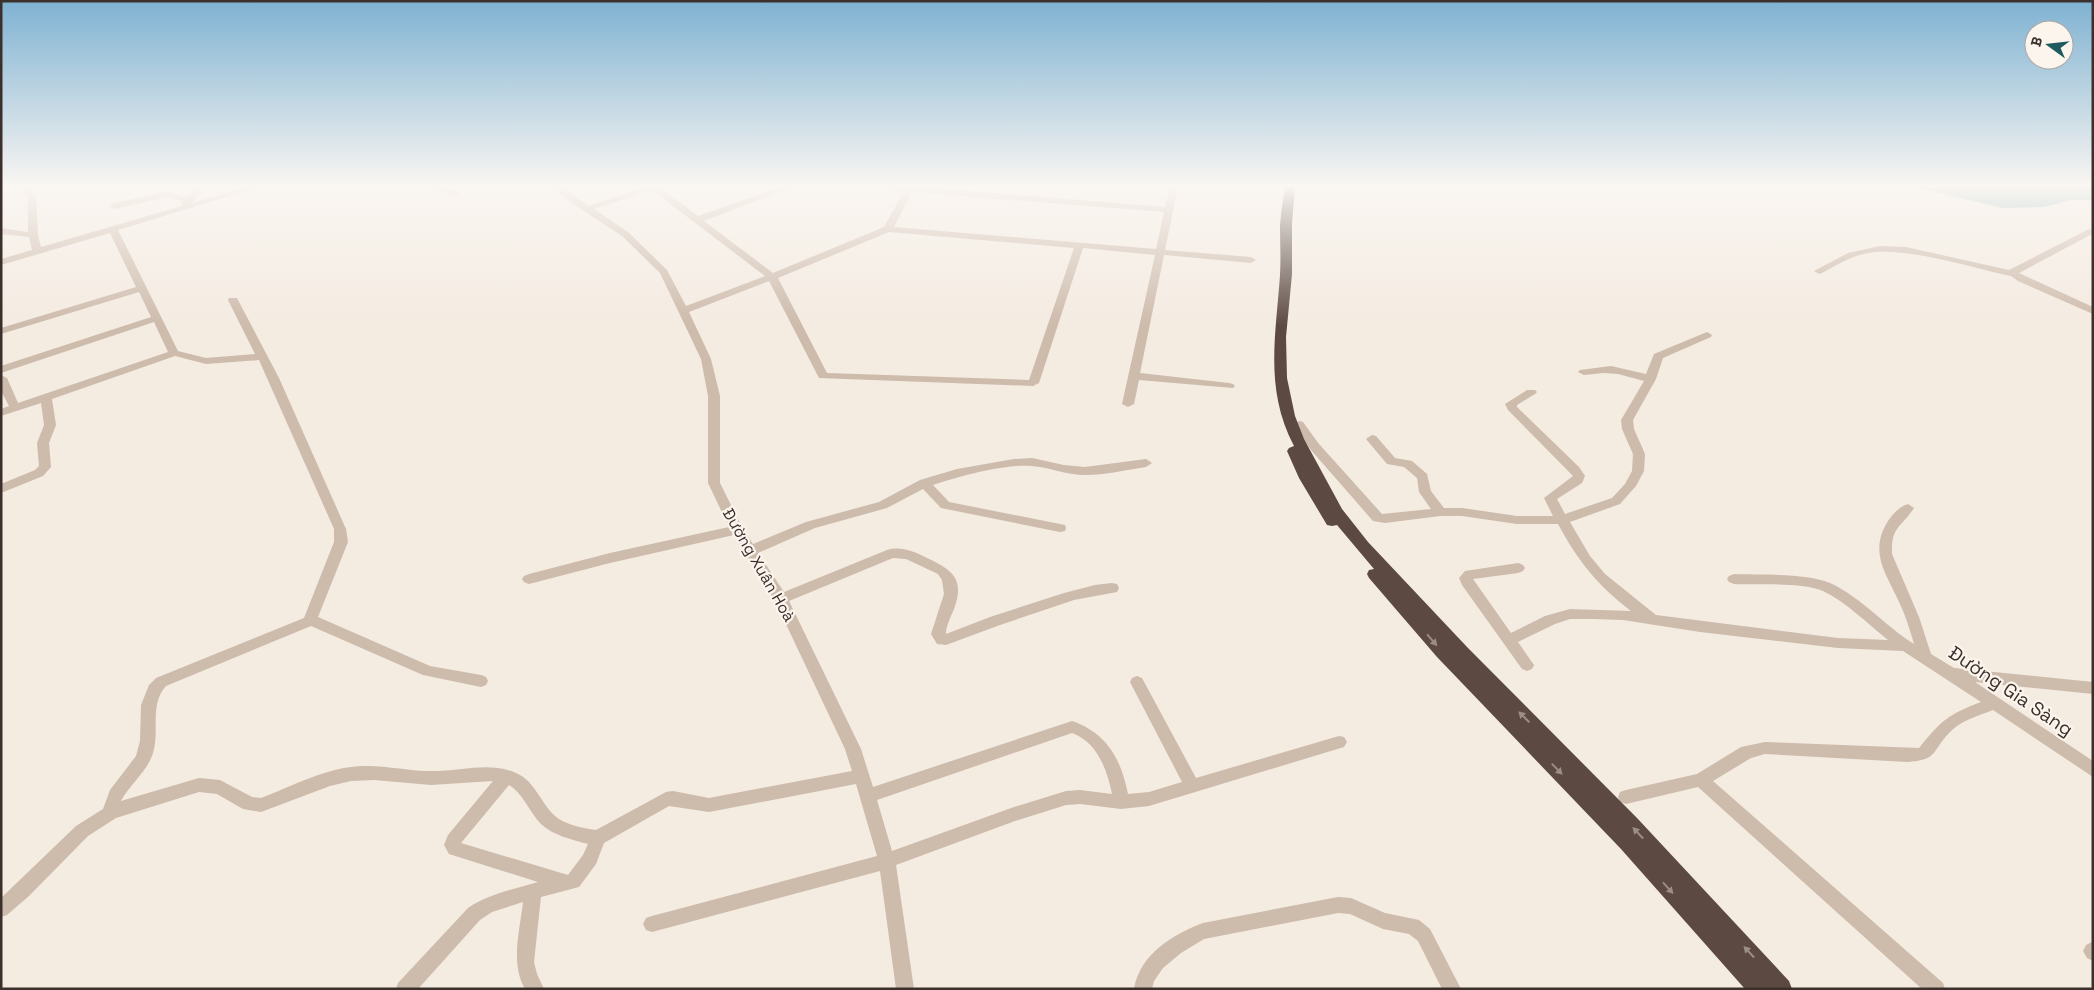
<svg xmlns="http://www.w3.org/2000/svg" width="2094" height="990" font-family="'Space Grotesk',sans-serif">
	<style>
		.water { fill: #7fb0b2 }
		.lines { fill: none; stroke-linecap: round; stroke-linejoin: round }
		.minor { fill: #cdbbac; fill-rule: evenodd }
		.highway { fill: #5c4a42; fill-rule: evenodd }
		.oneway { fill: #9c8e87 }
		.labels { text-anchor: middle; dominant-baseline: central; stroke-width: 4.5; stroke-linejoin: round; paint-order: stroke }
		.street-label { font-size: 16px; fill: #3b302b; stroke: #fbf5ee }
		.near-street-label { font-size: 19px; fill: #3b302b; stroke: #fbf5ee }
	</style>
	<rect width="100%" height="100%" fill="#f4ebe1"/>
	<path class="water" d="M 1914,187 L 2093,187 L 2093,200 L 2071,200 L 2044,207 L 2003,208 Z"/>
	<g class="lines">
		<path class="minor" d="M 20,187 L 29,187 L 36,196 L 38,235 L 41,247 L 182,206 L 183,201 L 168,197 L 114,209 L 110,206 L 111,204 L 168,191 L 186,197 L 194,190 L 194,187 L 202,187 L 202,191 L 192,203 L 245,187 L 259,187 L 118,230 L 178,351 L 206,358 L 255,354 L 228,300 L 229,298 L 237,298 L 279,378 L 346,529 L 348,542 L 318,617 L 430,666 L 481,675 L 486,677 L 488,681 L 486,685 L 481,687 L 423,675 L 311,626 L 166,686 C 149,705 160,730 153,753 C 147,772 130,784 121,801 L 199,778 L 220,780 L 252,797 L 261,798 C 293,786 327,767 362,766 C 387,765 412,772 438,771 C 464,770 491,762 516,773 C 535,781 540,802 554,815 C 564,825 583,828 596,830 L 666,792 L 673,791 L 709,798 L 852,771 L 845,749 L 775,601 L 734,535 L 610,563 L 529,584 L 524,582 L 522,579 L 524,576 L 529,574 L 610,553 L 729,527 L 708,483 L 708,396 L 701,359 L 660,273 L 622,236 L 570,202 L 553,187 L 563,187 L 588,206 L 643,187 L 660,187 L 698,216 L 780,187 L 793,187 L 704,221 L 773,273 L 884,227 L 904,191 L 888,190 L 884,187 L 922,187 L 1165,207 L 1170,187 L 1178,187 L 1165,250 L 1251,257 L 1256,260 L 1251,263 L 1164,255 L 1140,373 L 1229,383 L 1233,384 L 1235,386 L 1233,388 L 1139,380 L 1134,404 L 1128,407 L 1122,404 L 1155,255 L 1083,248 L 1039,383 L 1033,386 L 819,378 L 769,281 L 689,312 L 711,359 L 720,396 L 720,483 L 743,529 L 753,544 L 806,522 L 879,502 L 920,480 L 957,469 L 1014,459 L 1032,458 L 1064,465 L 1085,467 L 1146,459 L 1152,463 L 1146,467 C 1126,470 1105,475 1085,475 C 1066,475 1049,467 1031,466 C 1003,464 960,476 933,485 L 949,502 L 1065,525 L 1066,528 L 1065,531 L 1060,532 L 941,508 L 923,489 L 887,508 L 815,528 L 758,553 L 784,592 L 887,550 C 900,546 913,551 925,557 C 950,569 966,577 954,609 C 951,617 946,625 946,634 L 990,617 L 1064,593 L 1095,585 L 1112,583 L 1117,584 L 1119,588 L 1117,592 L 1074,600 L 1000,625 L 946,645 L 937,644 L 931,634 L 944,594 L 942,580 L 938,574 L 906,559 L 893,558 L 789,601 L 861,749 L 873,787 L 1072,721 C 1107,733 1121,759 1128,794 L 1149,792 L 1182,782 L 1130,682 L 1132,678 L 1137,676 L 1142,678 L 1196,778 L 1339,736 L 1344,737 L 1347,742 L 1344,747 L 1149,806 L 1121,809 L 1080,804 L 1066,805 L 1015,821 L 896,865 L 914,989 L 896,989 L 880,871 L 652,932 L 646,930 L 643,924 L 646,918 L 652,916 L 877,856 L 856,784 L 709,812 L 669,806 L 604,843 L 596,864 L 579,887 L 541,897 L 534,962 L 537,974 L 544,989 L 525,989 C 510,963 520,930 523,902 L 492,912 L 480,920 L 418,989 L 396,989 L 398,983 L 468,908 C 489,894 514,889 538,882 L 449,854 L 444,845 L 448,835 L 493,781 L 431,785 L 374,780 L 351,781 L 330,786 L 261,812 L 243,809 L 217,794 L 199,792 L 116,818 L 88,836 L 29,896 L 7,915 L 1,917 L 1,898 L 76,826 L 103,809 L 110,790 L 136,756 L 140,741 L 141,705 L 149,685 L 156,678 L 304,618 L 334,542 L 334,529 L 259,360 L 206,364 L 175,356 L 52,399 L 56,425 L 49,443 L 51,467 L 43,476 L 1,493 L 1,484 L 35,470 L 39,466 L 37,443 L 44,425 L 41,403 L 1,416 L 1,409 L 9,406 L 1,391 L 1,375 L 7,378 L 18,403 L 168,352 L 154,322 L 1,373 L 1,366 L 151,317 L 139,292 L 1,334 L 1,328 L 136,287 L 110,233 L 1,265 L 1,259 L 32,250 L 29,237 L 1,234 L 1,228 L 28,232 L 28,196 ZM 652,190 L 765,276 L 686,306 L 667,270 L 628,232 L 594,209 ZM 912,192 L 1164,212 L 1156,249 L 894,227 ZM 889,232 L 1074,248 L 1029,380 L 827,373 L 778,278 ZM 1072,733 C 1097,742 1107,769 1112,794 L 1080,790 L 1066,791 L 1014,807 L 892,851 L 877,800 ZM 509,785 C 524,794 529,812 541,824 C 552,835 573,840 588,844 L 583,855 L 568,875 L 461,843 Z
			M 427,187 L 442,187 L 460,193 L 456,196 Z
			M 2089,229 L 2092,230 L 2092,234 L 2019,273 L 2093,307 L 2093,314 L 2018,281 L 2011,276 C 1972,268 1905,246 1868,253 C 1851,256 1837,265 1822,273 L 1819,274 L 1814,271 L 1848,253 L 1880,246 L 1906,247 L 2009,270 Z
			M 1707,332 L 1712,335 L 1711,337 L 1663,358 L 1656,379 L 1633,420 L 1634,429 L 1645,454 L 1644,471 L 1636,486 L 1620,504 L 1570,522 L 1590,556 L 1605,574 L 1656,615 L 1838,638 L 1888,640 C 1868,624 1846,602 1823,591 C 1804,582 1756,585 1734,584 L 1729,582 L 1727,579 L 1729,576 L 1734,574 C 1759,575 1808,573 1830,583 C 1861,597 1885,626 1914,644 C 1910,630 1906,617 1900,604 C 1887,574 1868,553 1888,521 C 1893,514 1900,506 1908,504 L 1914,508 C 1901,528 1891,526 1892,554 L 1919,617 L 1931,654 L 1954,668 L 2093,682 L 2093,694 L 1975,682 L 2093,761 L 2093,777 L 1993,710 C 1978,716 1962,720 1950,732 C 1931,751 1939,760 1907,762 L 1765,754 L 1751,758 L 1713,781 L 1943,983 L 1945,989 L 1922,989 L 1698,787 L 1626,804 L 1620,802 L 1618,797 L 1620,792 L 1626,790 L 1697,774 L 1741,747 L 1765,742 L 1919,748 C 1942,720 1947,715 1981,702 L 1903,651 L 1838,648 L 1700,632 L 1623,620 L 1593,619 L 1570,619 L 1555,624 L 1518,642 L 1534,665 L 1532,669 L 1527,671 L 1522,669 L 1462,585 L 1459,578 L 1465,571 L 1518,563 L 1523,565 L 1525,568 L 1523,571 L 1518,573 L 1473,579 L 1511,633 L 1545,616 L 1570,609 L 1631,611 C 1598,586 1578,561 1558,524 L 1517,524 L 1462,516 L 1440,516 L 1385,523 L 1373,521 L 1311,450 L 1293,425 L 1299,421 L 1303,422 L 1319,444 L 1382,514 L 1431,509 L 1419,492 L 1417,478 L 1404,467 L 1387,464 L 1366,439 L 1372,435 L 1376,436 L 1395,458 L 1412,461 L 1427,474 L 1431,491 L 1444,508 L 1462,508 L 1517,516 L 1553,516 L 1544,498 L 1573,476 L 1508,410 L 1505,404 L 1527,390 L 1535,390 L 1537,392 L 1535,394 L 1517,405 L 1517,407 L 1579,467 L 1585,476 L 1582,483 L 1557,499 L 1565,514 L 1612,498 L 1625,484 L 1632,471 L 1633,454 L 1622,429 L 1621,420 L 1644,381 L 1618,374 L 1603,373 L 1584,375 L 1578,372 L 1580,370 L 1611,366 L 1646,374 L 1654,354 Z
			M 1338,897 L 1351,898 L 1385,913 L 1419,920 L 1430,929 L 1461,989 L 1442,989 L 1418,941 L 1409,934 L 1383,929 L 1350,914 L 1338,913 L 1204,939 L 1181,953 L 1163,968 L 1154,981 L 1152,989 L 1134,989 C 1140,954 1172,935 1203,923 Z
			M 2092,942 L 2093,943 L 2093,961 L 2087,958 L 2083,951 L 2086,945 Z"/>
		<path class="highway" d="M 1285,187 L 1295,187 L 1292,224 L 1292,274 L 1286,337 L 1287,378 L 1295,416 L 1304,439 L 1342,509 L 1368,542 L 1468,648 L 1637,818 L 1789,981 L 1792,989 L 1745,989 L 1621,849 L 1437,657 L 1369,578 L 1367,574 L 1369,570 L 1374,569 L 1337,525 L 1332,526 L 1327,525 L 1299,478 L 1287,451 L 1289,448 L 1294,446 C 1264,389 1276,335 1280,275 C 1281,258 1280,242 1280,225 C 1281,212 1283,200 1285,187 Z"/>
	</g>
	<defs><path id="oneway-solid" d="M-6-.8H1V-3.2L6.5 0L1 3.2V.8H-6Z" transform="scale(1.25)"/></defs>
	<g class="oneway">
		<use href="#oneway-solid" transform="translate(1432 640) rotate(49)"/>
		<use href="#oneway-solid" transform="translate(1524 717) rotate(-135)"/>
		<use href="#oneway-solid" transform="translate(1557 769) rotate(46)"/>
		<use href="#oneway-solid" transform="translate(1638 833) rotate(-133)"/>
		<use href="#oneway-solid" transform="translate(1668 888) rotate(48)"/>
		<use href="#oneway-solid" transform="translate(1749 952) rotate(-133)"/>
	</g>
	<linearGradient id="sky" x2="0" y2="1"><stop stop-color="#7eb2d2"/><stop offset="0.57" stop-color="#faf6f2"/><stop offset="1" stop-color="#faf6f2" stop-opacity="0"/></linearGradient>
	<rect width="2094" height="326" fill="url(#sky)"/>
	<g class="labels">
		<g class="street-label">
			<text transform="translate(759 565) rotate(60)">Đường Xuân Hoà</text>
		</g>
		<g class="near-street-label">
			<text transform="translate(2011 691) rotate(34)">Đường Gia Sàng</text>
		</g>
	</g>
	<rect width="2094" height="990" fill="none" stroke="#3b302b" stroke-width="5"/>
	<g transform="translate(2049 45) rotate(285)"><circle r="24" fill="#fbf5ee" stroke="#aea6a0"/>
	<path d="M0-4L9 19L0 12L-9 19Z" fill="#1f5a5e"/>
	<text y="-8" font-size="14" font-weight="bold" text-anchor="middle" fill="#3b302b">B</text>
	</g>
</svg>
